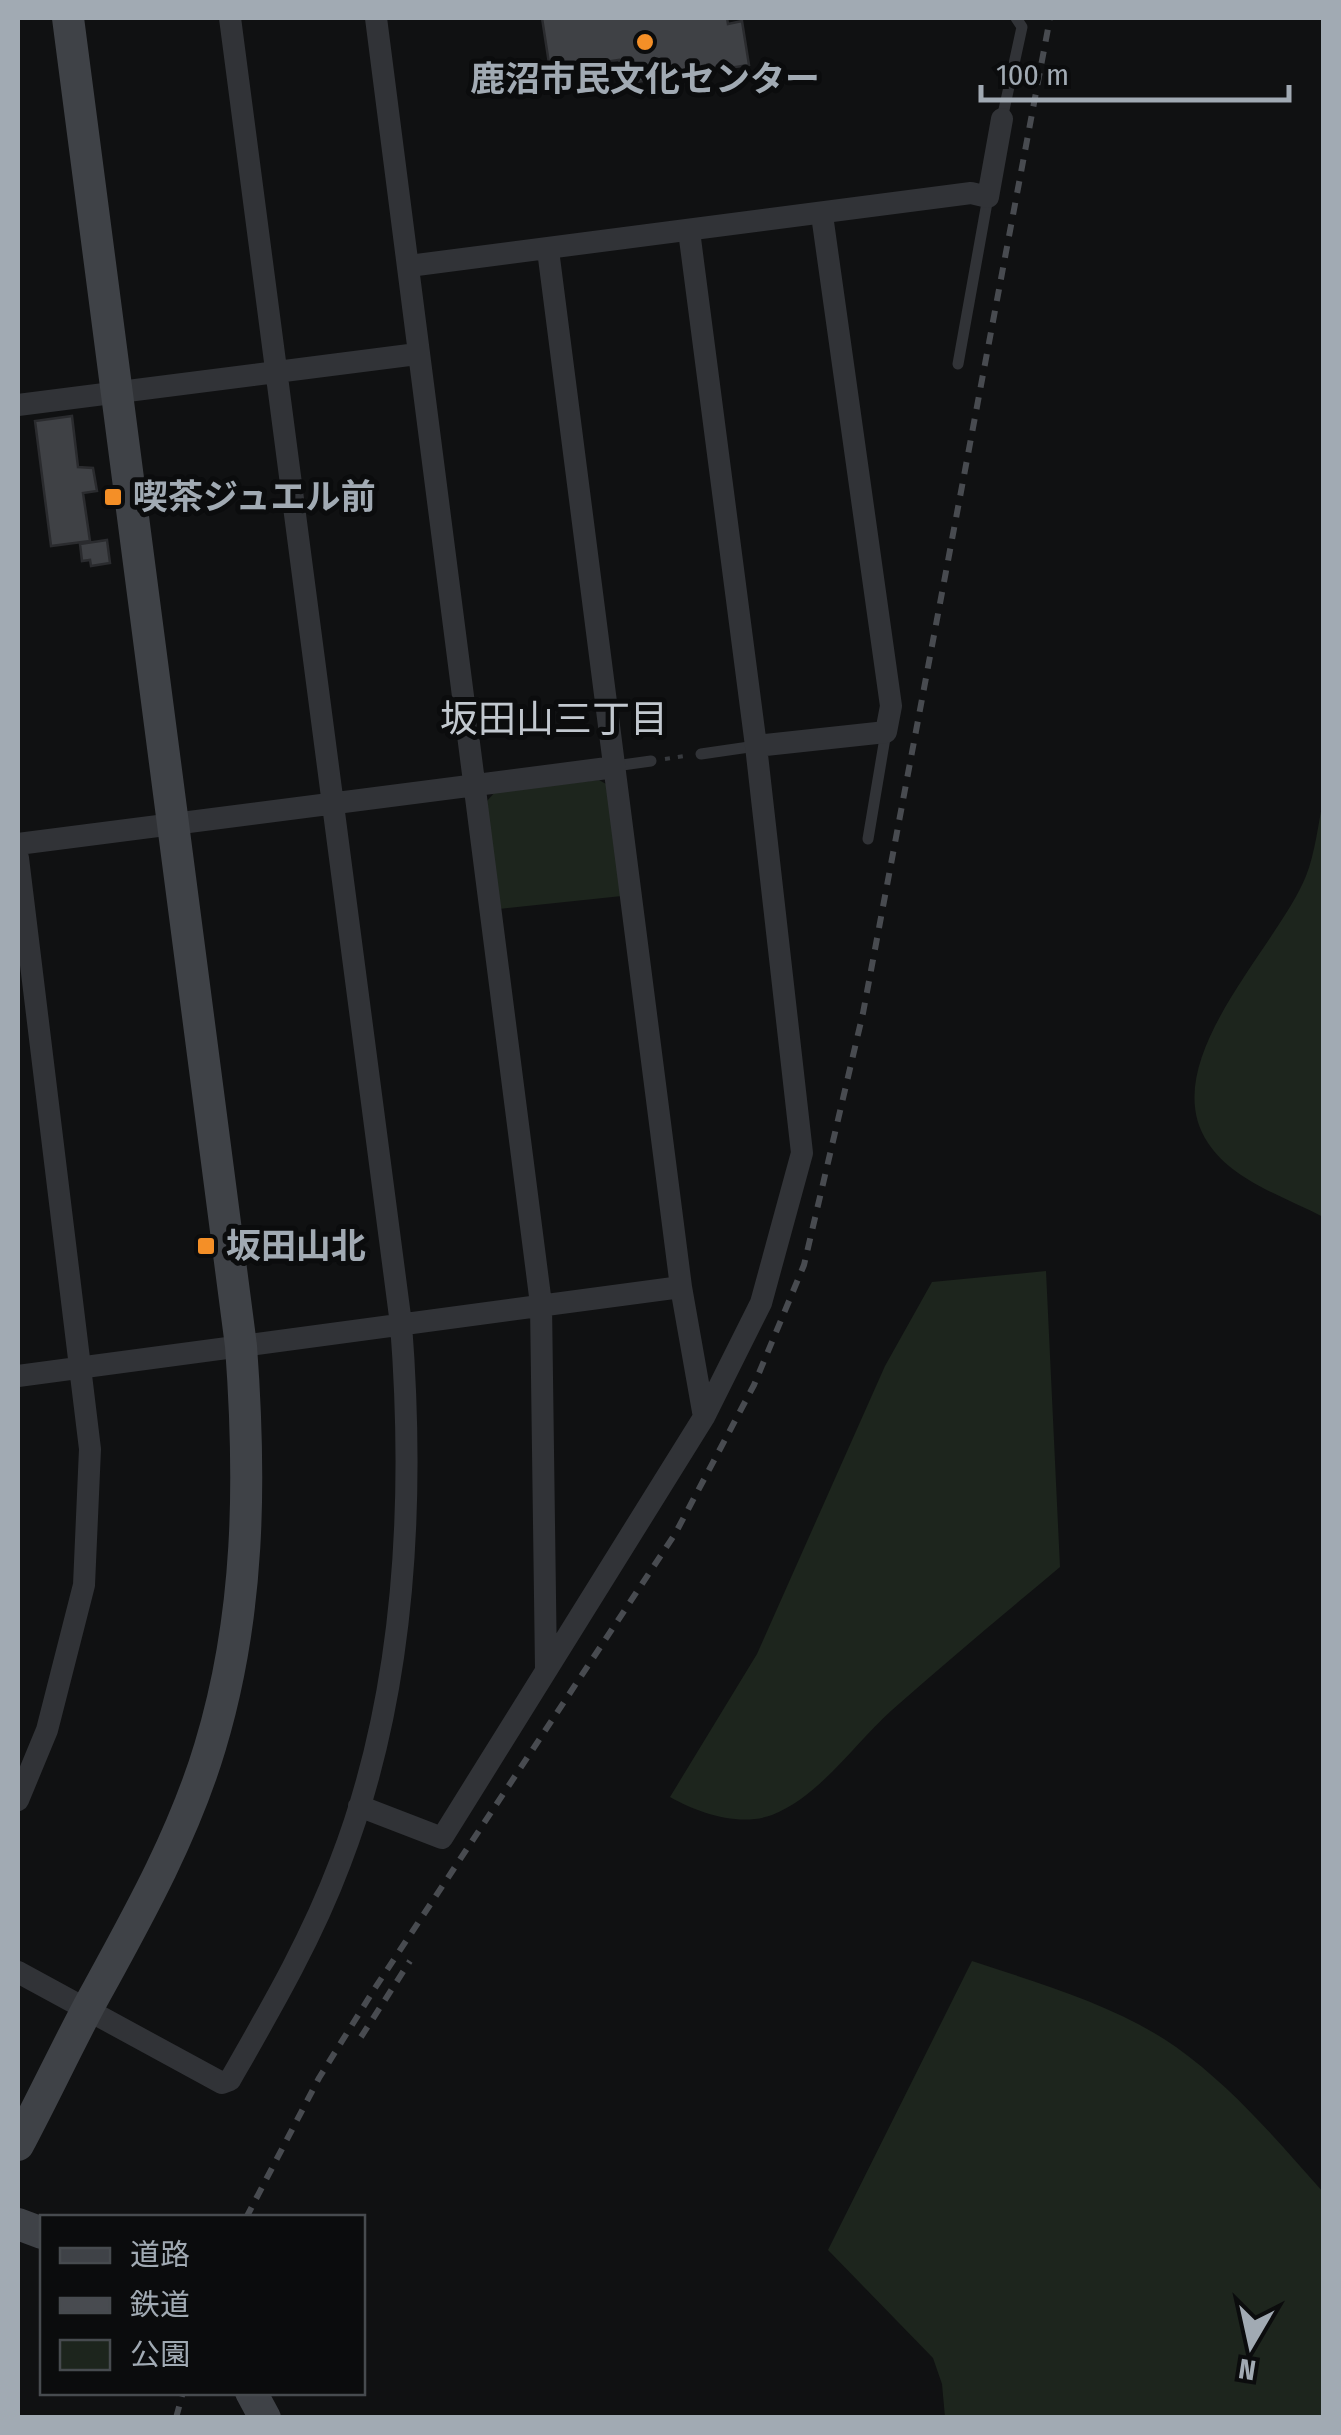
<svg xmlns="http://www.w3.org/2000/svg" width="1341" height="2435" font-family="'Fira Sans Condensed','Noto Sans JP',sans-serif">
	<style>
		.green { fill: #1d251d }
		.building { fill: #3f4145; stroke: #2a2b2e; stroke-width: 2.5 }
		.lines { fill: none; stroke-linecap: round; stroke-linejoin: round }
		.path { stroke: #373a3e; stroke-width: 4; stroke-dasharray: 5 8; stroke-linecap: butt }
		.lane { stroke: #313337; stroke-width: 11 }
		.street { stroke: #313337; stroke-width: 22 }
		.secondary { stroke: #3f4247; stroke-width: 32 }
		.rail { stroke: #484b50; stroke-width: 6; stroke-dasharray: 12 10; stroke-linecap: butt }
		.poi-dot { fill: #f48f27; stroke: #0b0c0d; stroke-width: 4 }
		.labels { text-anchor: middle; dominant-baseline: central; stroke-width: 10; stroke-linejoin: round; paint-order: stroke }
		.poi-label { font-size: 35px; font-weight: bold; fill: #a1aab3; stroke: #0b0c0d; text-anchor: start }
		.neighbourhood-label { font-size: 38px; fill: #c2c8cf; stroke: #0b0c0d }
	</style>
	<rect width="100%" height="100%" fill="#101112"/>
	<path class="green" d="M 599,780 L 606,784 L 622,896 L 499,909 L 487,801 L 495,792 Z
		M 1323,801 L 1323,1217 C 1285,1197 1233,1181 1208,1143 C 1154,1062 1277,948 1306,876 C 1315,853 1318,825 1323,801 Z
		M 1046,1271 L 1060,1567 C 1004,1614 947,1661 892,1710 C 854,1744 820,1796 772,1815 C 740,1827 698,1813 670,1797 L 757,1654 L 885,1366 L 932,1282 Z
		M 972,1961 C 1041,1984 1116,2005 1176,2047 C 1232,2087 1278,2141 1323,2192 L 1323,2417 L 945,2417 L 942,2384 L 933,2358 L 828,2250 Z"/>
	<path class="building" d="M 542,18 L 727,18 L 728,24 L 742,21 L 749,65 L 623,84 L 619,60 L 550,70 Z
		M 72,416 L 78,467 L 93,468 L 97,491 L 83,493 L 90,541 L 51,546 L 35,421 Z
		M 107,540 L 110,563 L 91,566 L 90,560 L 82,561 L 80,544 Z"/>
	<g class="lines">
		<path class="path" d="M 665,759 L 685,756"/>
		<path class="lane" d="M 1002,119 L 1022,27 L 1016,18
			M 958,364 L 988,197
			M 701,754 L 756,746
			M 615,766 L 651,761
			M 868,839 L 886,732"/>
		<path class="street" d="M 376,18 L 541,1304 L 546,1669
			M 548,250 L 681,1287 L 704,1417
			M 409,266 L 971,193 L 988,197 L 1002,119
			M 18,405 L 417,354
			M 756,746 L 886,732 L 891,706 L 822,215
			M 18,844 L 615,767
			M 18,858 L 90,1449 L 84,1585 L 47,1730 L 18,1800
			M 18,1376 L 681,1287
			M 359,1806 L 442,1838 L 704,1417 L 761,1303 L 802,1153 L 756,746 L 689,231
			M 18,1972 L 222,2083 L 230,2080 C 270,2010 311,1940 340,1863 C 406,1693 415,1504 401,1324 L 230,18"/>
		<path class="secondary" d="M 18,2145 C 43,2098 66,2049 91,2002 C 136,1920 183,1837 210,1747 C 250,1615 251,1481 241,1346 L 68,18
			M 18,2224 L 42,2233
			M 251,2392 L 265,2418"/>
		<path class="rail" d="M 361,2037 L 410,1961
			M 246,2218 L 319,2078 L 375,1988 L 675,1534 L 754,1385 L 804,1265 L 863,1013 L 1050,18
			M 176,2418 L 183,2392"/>
	</g>
	<g class="poi-dot">
		<circle cx="645" cy="42" r="10"/>
		<rect x="103" y="487" width="20" height="20" rx="5"/>
		<rect x="196" y="1236" width="20" height="20" rx="5"/>
	</g>
	<g class="labels">
		<g class="poi-label">
			<text x="645" y="79" text-anchor="middle">鹿沼市民文化センター</text>
			<text x="133" y="497">喫茶ジュエル前</text>
			<text x="226" y="1246">坂田山北</text>
		</g>
		<g class="neighbourhood-label">
			<text x="554" y="719">坂田山三丁目</text>
		</g>
	</g>
	<rect width="1341" height="2435" fill="none" stroke="#a1aab3" stroke-width="40"/>
	<rect x="40" y="2215" width="325" height="180" fill="#0b0c0d" stroke="#474b4f" stroke-width="2.5"/>
	<rect x="60" y="2248" width="50" height="15" fill="#3f4247" stroke="#474b4f" stroke-width="2.5"/>
	<text x="130" y="2265" font-size="30" fill="#a1aab3">道路</text>
	<rect x="60" y="2298" width="50" height="15" fill="#484b50" stroke="#474b4f" stroke-width="2.5"/>
	<text x="130" y="2315" font-size="30" fill="#a1aab3">鉄道</text>
	<rect x="60" y="2340" width="50" height="30" fill="#1d251d" stroke="#474b4f" stroke-width="2.5"/>
	<text x="130" y="2365" font-size="30" fill="#a1aab3">公園</text>
	<g transform="translate(1251 2345) rotate(189)" stroke="#0b0c0d" stroke-width="8" paint-order="stroke">
	<path d="M0-8L18 38L0 25L-18 38Z" fill="#a1aab3"/>
	<text y="-15" font-size="28" font-weight="bold" text-anchor="middle" fill="#a1aab3">N</text>
	</g>
	<path d="M981 85v15h308v-15" fill="none" stroke="#a1aab3" stroke-width="5"/>
	<text x="996" y="85" font-size="30" fill="#a1aab3" stroke="#0b0c0d" stroke-width="8" paint-order="stroke">100 m</text>
</svg>
